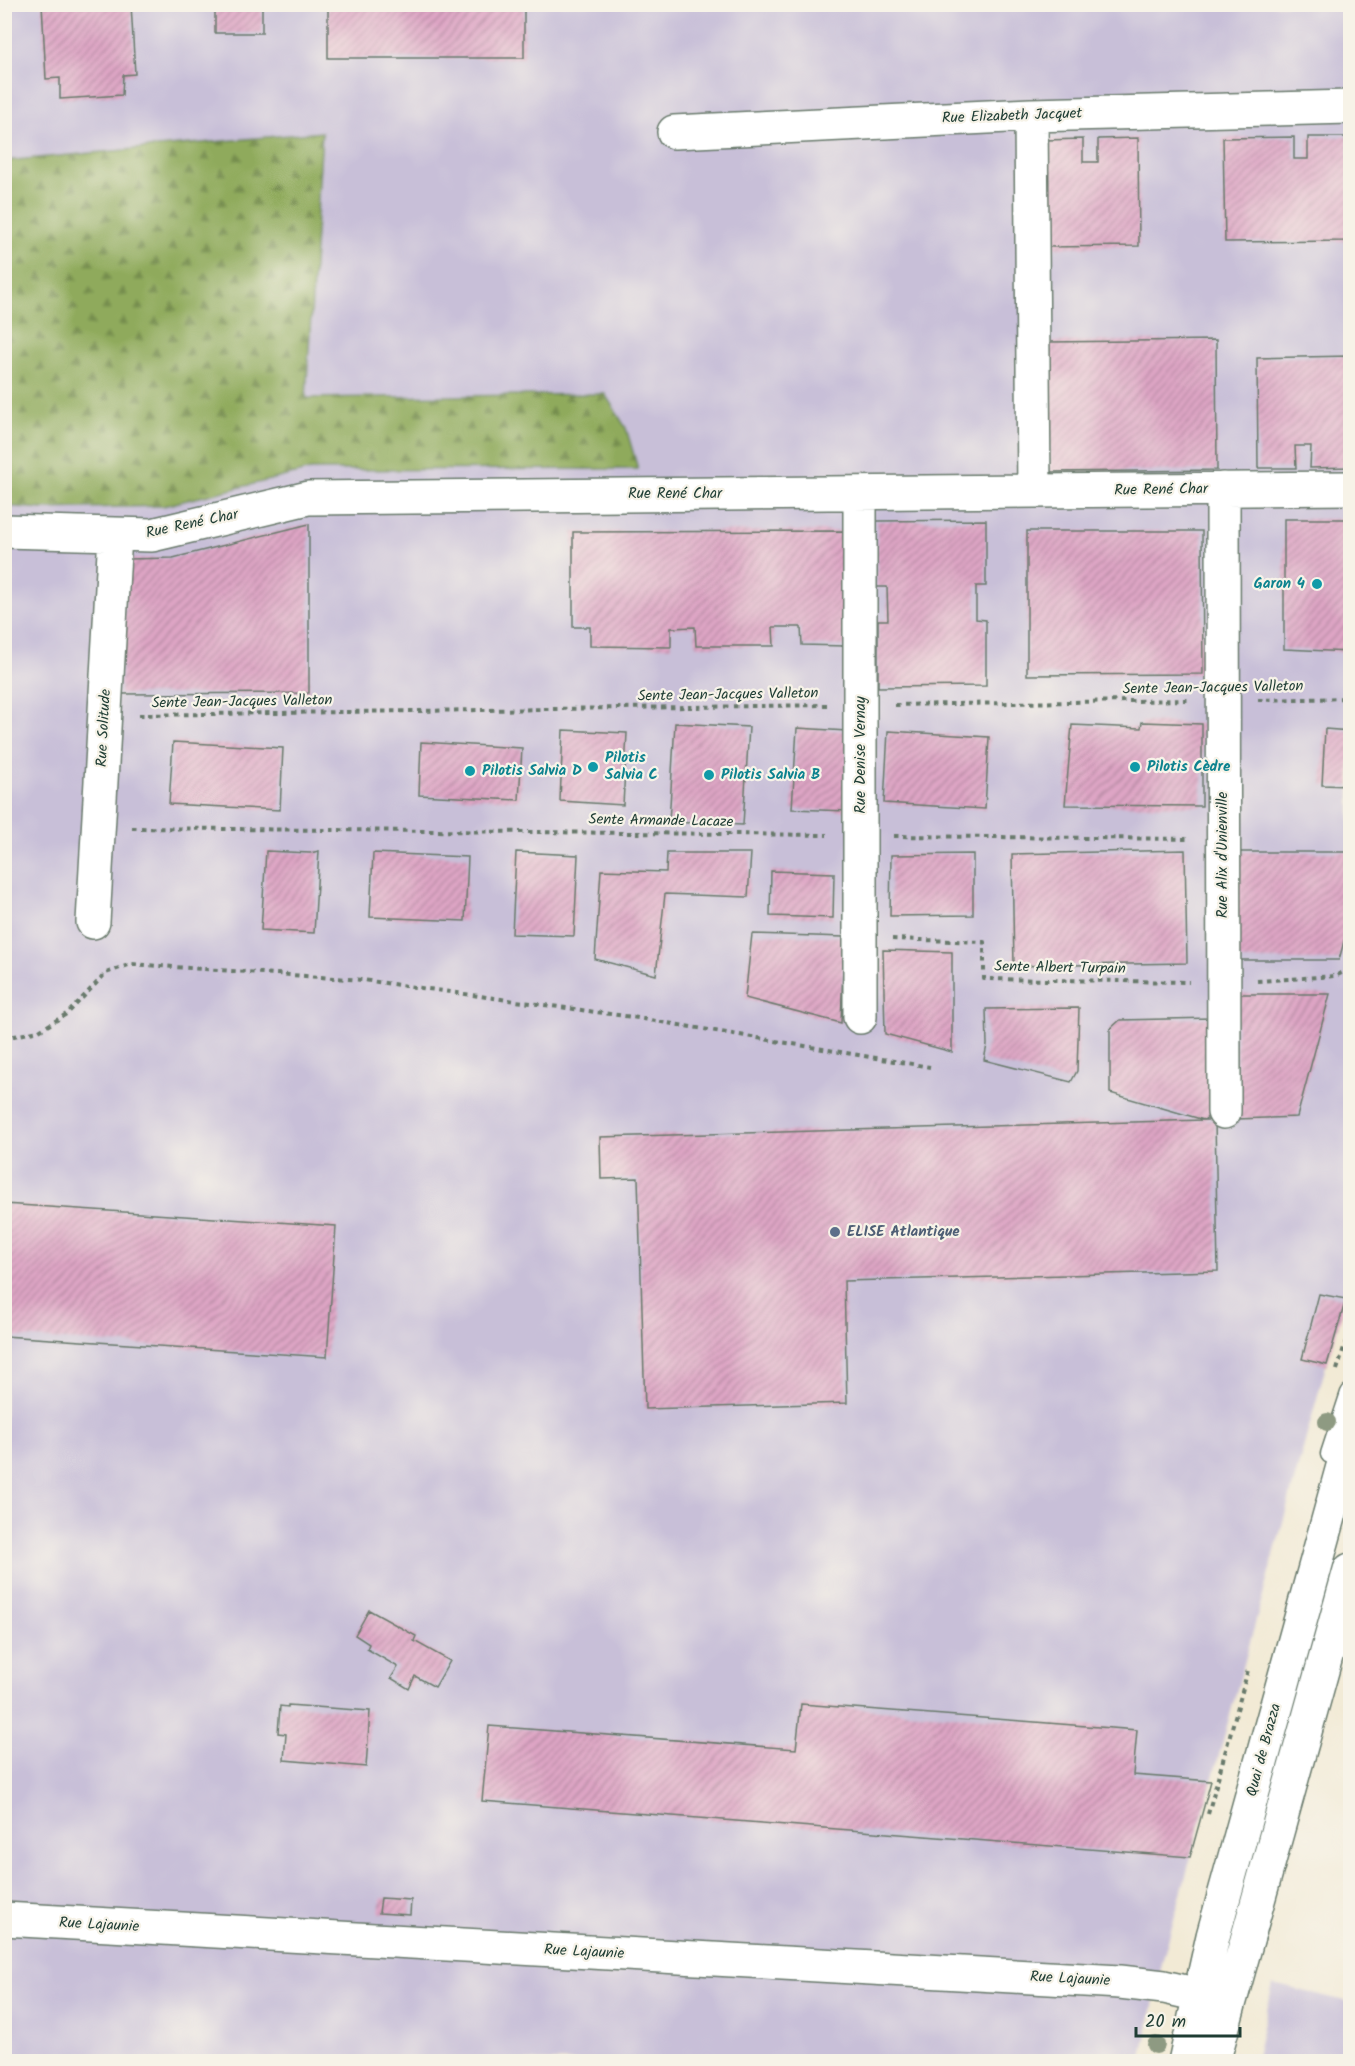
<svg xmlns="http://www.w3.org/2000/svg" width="1355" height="2066" font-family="Kalam,sans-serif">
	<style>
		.industrial { fill: #c8bfd8 }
		.forest { fill: url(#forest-firs); stroke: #577448; stroke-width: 1.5 }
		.building { fill: url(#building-hatch) }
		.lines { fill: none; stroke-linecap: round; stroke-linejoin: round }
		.lane-casing { stroke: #697a6c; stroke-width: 21 }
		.street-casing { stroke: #697a6c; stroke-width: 36 }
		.secondary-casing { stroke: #697a6c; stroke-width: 36 }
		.path { stroke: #697a6c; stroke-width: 4; stroke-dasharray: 4.5 4.5; stroke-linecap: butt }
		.lane { stroke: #fff; stroke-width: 18 }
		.street { stroke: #fff; stroke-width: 33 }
		.secondary { stroke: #fff; stroke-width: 33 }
		.tree { fill: #8e9a82 }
		.culture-dot { fill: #0f9aa8; stroke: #f7f3e8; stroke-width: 2 }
		.service-dot { fill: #5c6f8a; stroke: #f7f3e8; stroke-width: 2 }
		.labels { text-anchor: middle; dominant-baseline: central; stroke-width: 4.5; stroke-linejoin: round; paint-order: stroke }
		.street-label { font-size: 15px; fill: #1f3d34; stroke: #f7f3e8 }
		.culture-label { font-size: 15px; font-weight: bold; fill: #0d838f; stroke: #f7f3e8; text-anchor: start }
		.service-label { font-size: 15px; font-weight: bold; fill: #4e5e75; stroke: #f7f3e8; text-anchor: start }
	</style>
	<defs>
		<pattern id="forest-firs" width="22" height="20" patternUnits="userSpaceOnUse" patternTransform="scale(1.5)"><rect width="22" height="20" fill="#8faa5c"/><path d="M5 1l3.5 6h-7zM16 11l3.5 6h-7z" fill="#748c4d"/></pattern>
		<pattern id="building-hatch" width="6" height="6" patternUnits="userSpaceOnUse" patternTransform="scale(1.5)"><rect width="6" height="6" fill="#dea5c5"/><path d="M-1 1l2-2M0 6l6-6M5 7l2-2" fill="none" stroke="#b388a1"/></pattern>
	</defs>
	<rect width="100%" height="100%" fill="#f7f3e8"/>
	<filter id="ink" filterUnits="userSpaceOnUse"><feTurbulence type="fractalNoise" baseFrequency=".0167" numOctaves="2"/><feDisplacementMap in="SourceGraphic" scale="12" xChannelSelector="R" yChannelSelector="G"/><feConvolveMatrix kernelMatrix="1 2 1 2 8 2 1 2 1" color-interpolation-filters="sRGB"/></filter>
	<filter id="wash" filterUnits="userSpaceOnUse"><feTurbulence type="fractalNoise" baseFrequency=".008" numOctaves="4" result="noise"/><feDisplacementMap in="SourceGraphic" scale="24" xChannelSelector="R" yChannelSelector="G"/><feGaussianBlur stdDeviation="1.35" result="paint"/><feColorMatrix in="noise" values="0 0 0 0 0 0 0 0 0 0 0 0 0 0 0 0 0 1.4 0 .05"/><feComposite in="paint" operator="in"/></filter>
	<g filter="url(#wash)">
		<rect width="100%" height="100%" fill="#f2ead5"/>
		<path class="industrial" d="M 5,5 L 1350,5 L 1350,1278 L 1163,1959 L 1141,2061 L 5,2062 Z
			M 1273,1984 L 1350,2002 L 1350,2061 L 1255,2061 Z"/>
		<path class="forest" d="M 322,132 L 306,398 L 605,394 L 626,428 L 638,469 L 311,470 L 163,506 L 43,509 L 5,506 L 5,161 Z"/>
		<g id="blocks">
			<path class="building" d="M 42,4 L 131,4 L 135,74 L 123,75 L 122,95 L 60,99 L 60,78 L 46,79 Z
				M 215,4 L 262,4 L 262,33 L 215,33 Z
				M 328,4 L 524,4 L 524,58 L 328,58 Z
				M 1294,137 L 1294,159 L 1308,159 L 1308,137 L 1348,137 L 1349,241 L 1225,242 L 1223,138 Z
				M 1138,138 L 1139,246 L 1045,247 L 1045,140 L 1083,139 L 1083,162 L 1098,162 L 1098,139 Z
				M 1216,340 L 1217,470 L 1050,472 L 1049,342 Z
				M 1350,356 L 1350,467 L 1310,468 L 1311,446 L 1295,446 L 1296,468 L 1258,468 L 1257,358 Z
				M 1284,519 L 1350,519 L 1350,652 L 1284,649 Z
				M 986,520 L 986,586 L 976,586 L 976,619 L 986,620 L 986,686 L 878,687 L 878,620 L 888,620 L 887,587 L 877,587 L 877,521 Z
				M 309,524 L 309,693 L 120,694 L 128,559 L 173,558 Z
				M 846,531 L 846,646 L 802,645 L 801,627 L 773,627 L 774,646 L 696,646 L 695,627 L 671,628 L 671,647 L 590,646 L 590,627 L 573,627 L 573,532 Z
				M 1027,531 L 1202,531 L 1203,674 L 1027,675 Z
				M 1142,722 L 1202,724 L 1202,806 L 1065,805 L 1072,725 L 1141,728 Z
				M 675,723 L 749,727 L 743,825 L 669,822 Z
				M 797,728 L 847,731 L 848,811 L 792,809 Z
				M 1325,729 L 1350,731 L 1350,786 L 1322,785 Z
				M 563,730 L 627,733 L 623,805 L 560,801 Z
				M 888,731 L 989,737 L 985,809 L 884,803 Z
				M 173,742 L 283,748 L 280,810 L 169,804 Z
				M 421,742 L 522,748 L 519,800 L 419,795 Z
				M 1185,850 L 1187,963 L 1014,966 L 1012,854 Z
				M 266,851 L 310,853 L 319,851 L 314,933 L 261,930 Z
				M 516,852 L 578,855 L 574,936 L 512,934 Z
				M 1236,852 L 1350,852 L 1350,919 L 1339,960 L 1237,960 Z
				M 373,853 L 468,857 L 465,921 L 370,917 Z
				M 667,853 L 751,853 L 748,897 L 665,894 L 656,975 L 595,959 L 601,870 L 666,872 Z
				M 973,854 L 973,915 L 890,916 L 891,855 Z
				M 771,871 L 834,873 L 833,918 L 770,916 Z
				M 752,934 L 844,937 L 841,1023 L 745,998 Z
				M 883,950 L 952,952 L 952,1052 L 885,1034 Z
				M 1236,994 L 1330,994 L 1297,1117 L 1237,1119 Z
				M 1079,1008 L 1077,1071 L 1071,1082 L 984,1060 L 987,1045 L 986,1009 Z
				M 1212,1018 L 1214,1112 L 1204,1120 L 1215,1120 L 1218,1271 L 844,1281 L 847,1403 L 645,1409 L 638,1178 L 601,1179 L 600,1137 L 1204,1120 L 1110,1093 L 1110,1029 L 1120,1020 Z
				M 4,1204 L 336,1226 L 327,1357 L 4,1336 Z
				M 1319,1294 L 1346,1299 L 1327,1365 L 1302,1359 Z
				M 369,1610 L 416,1636 L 414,1641 L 450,1661 L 435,1687 L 415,1676 L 409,1689 L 391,1678 L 398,1667 L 367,1649 L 369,1644 L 355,1635 Z
				M 801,1704 L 1137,1730 L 1133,1775 L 1211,1781 L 1190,1857 L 482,1801 L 489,1726 L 796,1749 Z
				M 288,1705 L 370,1711 L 366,1767 L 284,1760 L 286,1734 L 278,1733 L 280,1706 L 288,1707 Z
				M 381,1898 L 411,1900 L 410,1915 L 379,1913 Z"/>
		</g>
	</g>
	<g filter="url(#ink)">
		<use href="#blocks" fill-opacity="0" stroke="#697a6c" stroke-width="1.5"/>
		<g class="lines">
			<defs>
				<path id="lane" d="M 1330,1454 L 1350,1393"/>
				<path id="street" d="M 1031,115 L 1034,491
					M 674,132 L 1031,115 L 1350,107
					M 1223,489 L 1224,1112
					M 4,531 L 152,535 L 308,498 L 1350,488
					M 93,922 L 115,535
					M 860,1017 L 860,493
					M 4,1919 L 1120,1982 L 1164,1987 L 1226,2001"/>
				<path id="secondary" d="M 1185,2062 L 1213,1936 L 1350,1441
					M 1213,2062 L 1350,1570"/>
			</defs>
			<use href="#lane" class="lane-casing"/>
			<use href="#street" class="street-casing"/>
			<use href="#secondary" class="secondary-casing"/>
			<path class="path" d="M 1258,700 L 1350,698
				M 895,705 L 1190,700
				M 139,715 L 827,705
				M 132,828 L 827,835
				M 894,836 L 1190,839
				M 892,939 L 984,942 L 984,979 L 1189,982
				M 1257,981 L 1335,976 L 1348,970 L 1350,971
				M 4,1038 L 39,1031 L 68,1013 L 106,973 L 131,964 L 363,980 L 632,1017 L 930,1067
				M 1337,1370 L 1350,1328
				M 1208,1814 L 1248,1670"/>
			<use href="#lane" class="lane"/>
			<use href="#street" class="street"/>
			<use href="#secondary" class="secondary"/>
		</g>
		<g class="tree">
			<circle cx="1327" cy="1422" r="9"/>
			<circle cx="1156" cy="2045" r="9"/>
		</g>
	</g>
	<g class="culture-dot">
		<circle cx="1317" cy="584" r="6"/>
		<circle cx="593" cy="767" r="6"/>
		<circle cx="1135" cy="767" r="6"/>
		<circle cx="470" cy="771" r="6"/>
		<circle cx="709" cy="775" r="6"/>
	</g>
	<circle class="service-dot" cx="835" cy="1232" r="6"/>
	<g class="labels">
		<g class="street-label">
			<text transform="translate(1012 116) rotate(-2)">Rue Elizabeth Jacquet</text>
			<text transform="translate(1161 490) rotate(-1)">Rue René Char</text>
			<text x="675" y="494">Rue René Char</text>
			<text transform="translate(192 524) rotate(-12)">Rue René Char</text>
			<text transform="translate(1213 688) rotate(-1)">Sente Jean-Jacques Valleton</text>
			<text transform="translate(728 695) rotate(-1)">Sente Jean-Jacques Valleton</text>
			<text transform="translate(242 702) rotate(-1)">Sente Jean-Jacques Valleton</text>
			<text transform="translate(104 728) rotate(-87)">Rue Solitude</text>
			<text transform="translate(861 755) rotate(-90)">Rue Denise Vernay</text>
			<text transform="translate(661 821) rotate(1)">Sente Armande Lacaze</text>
			<text transform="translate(1223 855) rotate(-90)">Rue Alix d'Unienville</text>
			<text transform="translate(1060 968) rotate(1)">Sente Albert Turpain</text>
			<text transform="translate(1264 1750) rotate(-75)">Quai de Brazza</text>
			<text transform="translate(99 1925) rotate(3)">Rue Lajaunie</text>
			<text transform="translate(584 1952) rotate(3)">Rue Lajaunie</text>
			<text transform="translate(1070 1979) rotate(3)">Rue Lajaunie</text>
		</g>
		<g class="culture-label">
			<text x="1305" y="584" text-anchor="end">Garon 4</text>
			<text x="605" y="758">Pilotis<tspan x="605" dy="17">Salvia C</tspan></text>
			<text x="1147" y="767">Pilotis Cèdre</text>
			<text x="482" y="771">Pilotis Salvia D</text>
			<text x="721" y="775">Pilotis Salvia B</text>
		</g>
		<g class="service-label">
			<text x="847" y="1232">ELISE Atlantique</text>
		</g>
	</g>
	<rect width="1355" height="2066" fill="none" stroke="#f7f3e8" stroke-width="24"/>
	<path d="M1136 2027v9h104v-9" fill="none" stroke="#1f3d34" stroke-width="3"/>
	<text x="1145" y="2027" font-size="18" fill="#1f3d34" stroke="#f7f3e8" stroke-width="4.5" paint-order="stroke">20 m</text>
</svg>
